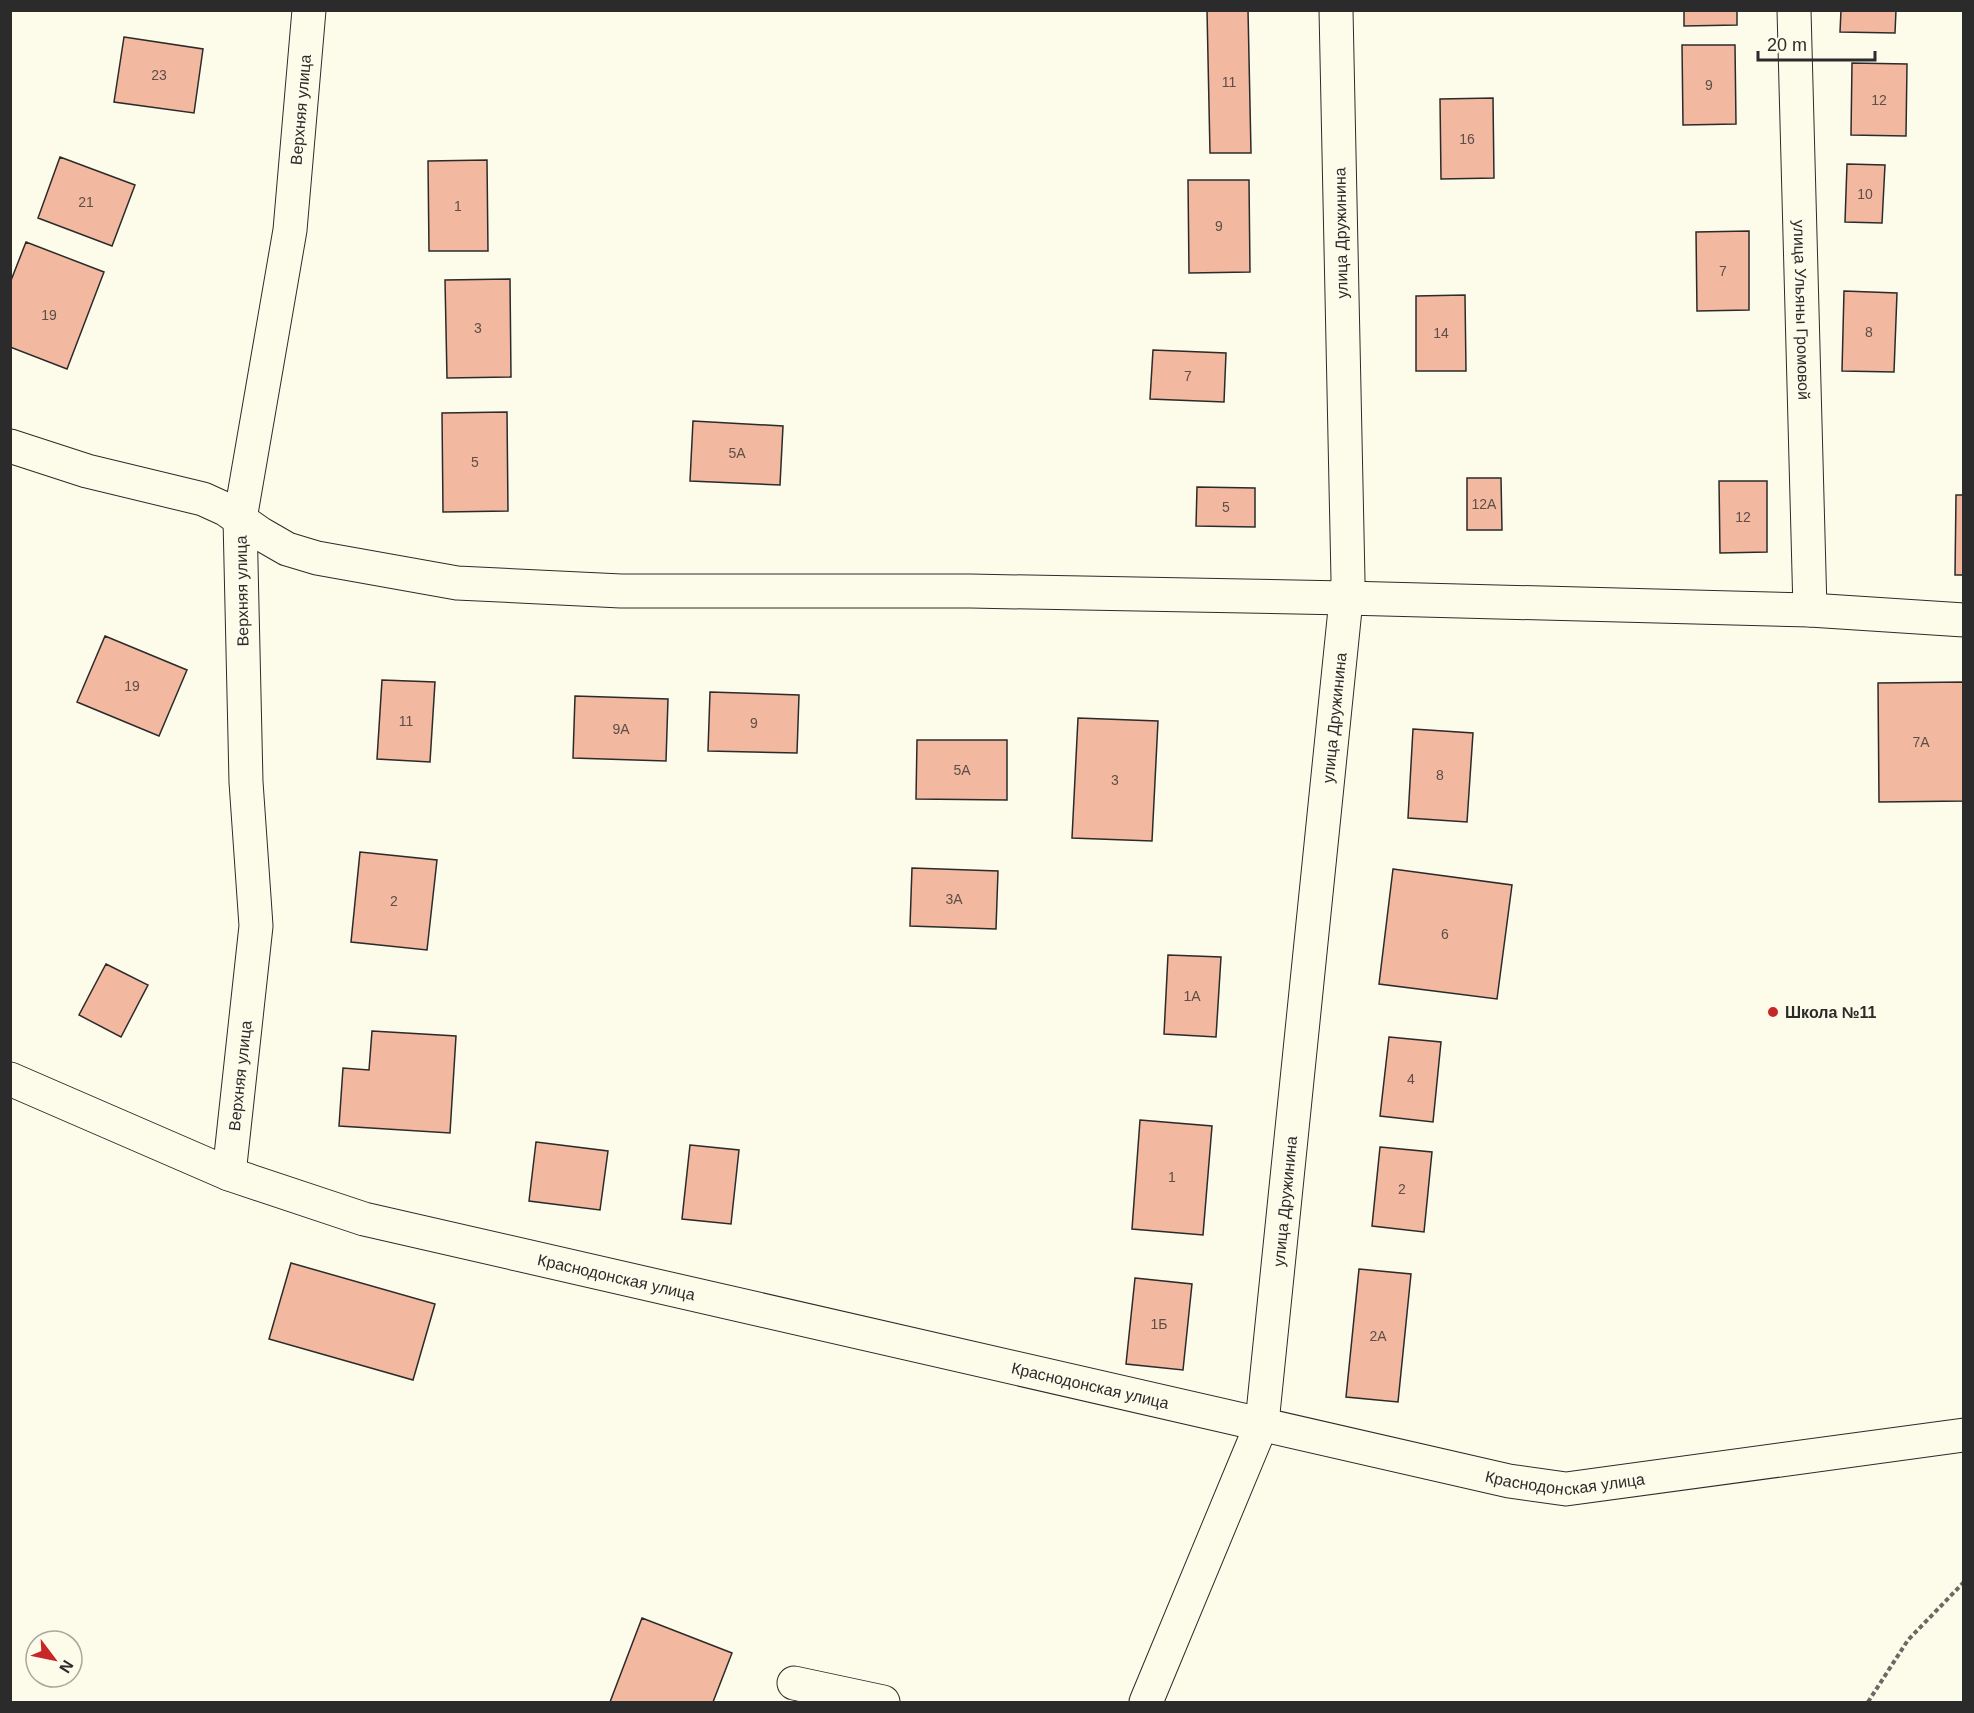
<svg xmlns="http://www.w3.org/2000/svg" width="1974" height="1713" font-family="Helvetica,sans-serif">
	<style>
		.building { fill: #f2b8a0; stroke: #2b2b2b; stroke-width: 1.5 }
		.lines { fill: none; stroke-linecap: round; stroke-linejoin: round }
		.minor-casing { stroke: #2b2b2b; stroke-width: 35 }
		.path { stroke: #6a6964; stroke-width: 4; stroke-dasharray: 4.5 3; stroke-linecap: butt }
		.minor { stroke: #fdfbea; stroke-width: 33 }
		.poi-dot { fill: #c62828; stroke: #fdfbea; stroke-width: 2 }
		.labels { text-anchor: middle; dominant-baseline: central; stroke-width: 4.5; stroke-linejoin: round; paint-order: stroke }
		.number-label { font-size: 14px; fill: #5d4e48 }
		.street-label { font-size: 16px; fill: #2b2b2b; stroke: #fdfbea }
		.poi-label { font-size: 16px; font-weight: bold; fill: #2b2b2b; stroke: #fdfbea; text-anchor: start }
	</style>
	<rect width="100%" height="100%" fill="#fdfbea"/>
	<path class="building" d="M 1207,10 L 1248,10 L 1251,153 L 1210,153 Z
		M 1684,10 L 1737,10 L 1737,25 L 1684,26 Z
		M 1841,10 L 1896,10 L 1895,33 L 1840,32 Z
		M 124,37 L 203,49 L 194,113 L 114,102 Z
		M 1682,45 L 1735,45 L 1736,124 L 1683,125 Z
		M 1852,63 L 1907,64 L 1906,136 L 1851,135 Z
		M 1493,98 L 1494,178 L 1441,179 L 1440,99 Z
		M 60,157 L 135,185 L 112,246 L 38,218 Z
		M 487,160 L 488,251 L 429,251 L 428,161 Z
		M 1847,164 L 1885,165 L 1882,223 L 1845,222 Z
		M 1188,180 L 1249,180 L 1250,272 L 1189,273 Z
		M 1749,231 L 1749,310 L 1697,311 L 1696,232 Z
		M 26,242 L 104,272 L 67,369 L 10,347 L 10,283 Z
		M 510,279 L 511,377 L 447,378 L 445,280 Z
		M 1844,291 L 1897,293 L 1894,372 L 1842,371 Z
		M 1465,295 L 1466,371 L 1416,371 L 1416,296 Z
		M 1153,350 L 1226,353 L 1224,402 L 1150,399 Z
		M 507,412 L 508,511 L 443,512 L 442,413 Z
		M 693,421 L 783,426 L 780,485 L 690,481 Z
		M 1467,478 L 1501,478 L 1502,530 L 1467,530 Z
		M 1719,481 L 1767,481 L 1767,552 L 1720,553 Z
		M 1197,487 L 1255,488 L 1255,527 L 1196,526 Z
		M 1956,495 L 1964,495 L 1964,575 L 1955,575 Z
		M 105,636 L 187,670 L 159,736 L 77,702 Z
		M 382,680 L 435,682 L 430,762 L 377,759 Z
		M 1964,682 L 1964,801 L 1879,802 L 1878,683 Z
		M 710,692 L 799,695 L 797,753 L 708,751 Z
		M 575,696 L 668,699 L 666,761 L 573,758 Z
		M 1078,718 L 1158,721 L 1152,841 L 1072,838 Z
		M 1413,729 L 1473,733 L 1467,822 L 1408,818 Z
		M 917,740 L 1007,740 L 1007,800 L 916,799 Z
		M 360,852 L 437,860 L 427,950 L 351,942 Z
		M 912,868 L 998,871 L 996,929 L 910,926 Z
		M 1393,869 L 1512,885 L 1497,999 L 1379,984 Z
		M 1168,955 L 1221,957 L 1216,1037 L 1164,1034 Z
		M 106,964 L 148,985 L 121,1037 L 79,1015 Z
		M 372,1031 L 456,1036 L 450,1133 L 339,1126 L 343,1068 L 369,1070 Z
		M 1389,1037 L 1441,1042 L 1433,1122 L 1380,1116 Z
		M 1140,1120 L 1212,1126 L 1203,1235 L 1132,1229 Z
		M 536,1142 L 608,1151 L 600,1210 L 529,1201 Z
		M 690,1145 L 739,1150 L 731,1224 L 682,1219 Z
		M 1380,1147 L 1432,1152 L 1424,1232 L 1372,1226 Z
		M 291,1263 L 435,1304 L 413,1380 L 269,1339 Z
		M 1359,1269 L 1411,1274 L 1398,1402 L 1346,1397 Z
		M 1135,1278 L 1192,1284 L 1183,1370 L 1126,1364 Z
		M 642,1618 L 732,1653 L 713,1702 L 610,1702 Z"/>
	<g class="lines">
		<defs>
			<g id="minor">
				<path id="s1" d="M 1794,10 L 1810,610"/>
				<path d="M 10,446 L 87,471 L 203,499 L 225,509 L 261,534 L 287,549 L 317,558 L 457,583 L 621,591 L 970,591 L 1346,598 L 1810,610 L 1964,620"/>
				<path id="s2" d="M 10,1079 L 229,1174 L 364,1219 L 1509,1481 L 1566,1489 L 1964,1435"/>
				<path id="s3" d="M 229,1174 L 256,926 L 246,782 L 240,519 L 290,230 L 309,10"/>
				<path d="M 794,1683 L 883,1702"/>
				<path id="s4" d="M 1146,1702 L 1262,1423 L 1348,580 L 1336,10"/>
			</g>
		</defs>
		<use href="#minor" class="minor-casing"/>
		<path class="path" d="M 1868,1702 L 1908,1640 L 1964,1582"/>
		<use href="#minor" class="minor"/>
	</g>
	<circle class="poi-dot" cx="1773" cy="1012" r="6"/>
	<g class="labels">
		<g class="number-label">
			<text x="159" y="75">23</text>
			<text x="1229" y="82">11</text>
			<text x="1709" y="85">9</text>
			<text x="1879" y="100">12</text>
			<text x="1467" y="139">16</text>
			<text x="1865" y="194">10</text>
			<text x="86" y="202">21</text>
			<text x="458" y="206">1</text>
			<text x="1219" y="226">9</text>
			<text x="1723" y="271">7</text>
			<text x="49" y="315">19</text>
			<text x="478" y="328">3</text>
			<text x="1869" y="332">8</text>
			<text x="1441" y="333">14</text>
			<text x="1188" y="376">7</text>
			<text x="737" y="453">5А</text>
			<text x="475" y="462">5</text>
			<text x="1484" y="504">12А</text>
			<text x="1226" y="507">5</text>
			<text x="1743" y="517">12</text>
			<text x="132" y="686">19</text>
			<text x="406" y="721">11</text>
			<text x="754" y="723">9</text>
			<text x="621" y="729">9А</text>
			<text x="1921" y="742">7А</text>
			<text x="962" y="770">5А</text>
			<text x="1440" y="775">8</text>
			<text x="1115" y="780">3</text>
			<text x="954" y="899">3А</text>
			<text x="394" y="901">2</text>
			<text x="1445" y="934">6</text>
			<text x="1192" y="996">1А</text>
			<text x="1411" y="1079">4</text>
			<text x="1172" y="1177">1</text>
			<text x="1402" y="1189">2</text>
			<text x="1159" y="1324">1Б</text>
			<text x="1378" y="1336">2А</text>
		</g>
		<g class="street-label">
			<text stroke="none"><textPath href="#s3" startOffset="1071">Верхняя улица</textPath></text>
			<text transform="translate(1341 233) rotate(-91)">улица Дружинина</text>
			<text stroke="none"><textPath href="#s1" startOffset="300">улица Ульяны Громовой</textPath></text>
			<text transform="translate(242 591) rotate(-91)">Верхняя улица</text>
			<text stroke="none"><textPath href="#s4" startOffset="1011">улица Дружинина</textPath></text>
			<text stroke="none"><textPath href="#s3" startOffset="99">Верхняя улица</textPath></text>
			<text stroke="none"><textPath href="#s4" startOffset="525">улица Дружинина</textPath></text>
			<text stroke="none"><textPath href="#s2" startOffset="640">Краснодонская улица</textPath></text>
			<text stroke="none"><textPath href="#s2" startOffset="1126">Краснодонская улица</textPath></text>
			<text stroke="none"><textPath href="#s2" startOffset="1612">Краснодонская улица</textPath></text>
		</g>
		<g class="poi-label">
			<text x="1785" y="1012">Школа №11</text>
		</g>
	</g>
	<rect width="1974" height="1713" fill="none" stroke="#2b2b2b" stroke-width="24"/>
	<g transform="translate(54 1659) rotate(122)"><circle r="28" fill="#fdfbea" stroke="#a9a89e" stroke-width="1.5"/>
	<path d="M0-4.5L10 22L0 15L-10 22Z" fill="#c62828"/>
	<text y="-9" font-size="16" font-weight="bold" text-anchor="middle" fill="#2b2b2b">N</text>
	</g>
	<path d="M1758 51v9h117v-9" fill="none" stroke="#2b2b2b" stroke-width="3"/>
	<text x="1767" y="51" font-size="18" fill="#2b2b2b" stroke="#fdfbea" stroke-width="4.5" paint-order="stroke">20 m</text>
</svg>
